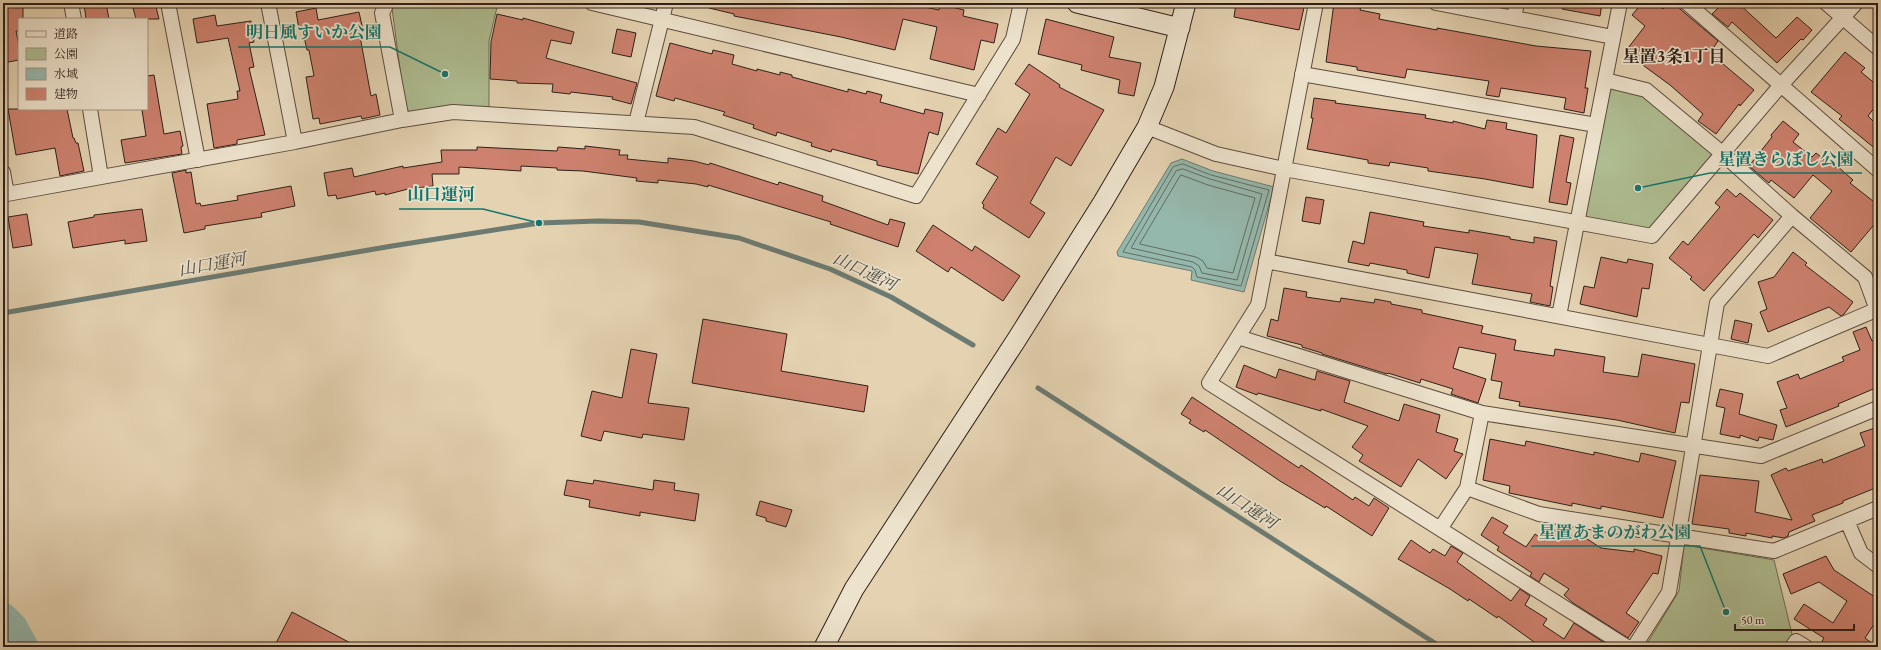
<svg xmlns="http://www.w3.org/2000/svg" width="1881" height="650" font-family="'EB Garamond','Noto Serif JP',serif">
	<style>
		.green { fill: #aebd91; stroke: #6e6e55 }
		.water { fill: #95b8ad; stroke: #6c7b72 }
		.lines { fill: none; stroke-linecap: round; stroke-linejoin: round }
		.shore { stroke: #626c63; stroke-width: 1 }
		.stream { stroke: #6c7b72; stroke-width: 5 }
		.river { stroke: #95b8ad; stroke-width: 29 }
		.building { fill: #cd816e; stroke: #2f2019 }
		.street-casing { stroke: #5c4c3f; stroke-width: 16 }
		.secondary-casing { stroke: #2f2019; stroke-width: 21 }
		.street { stroke: #ede2cc; stroke-width: 14 }
		.secondary { stroke: #ede2cc; stroke-width: 19 }
		.labels { text-anchor: middle; dominant-baseline: central; stroke-width: 3.5; stroke-linejoin: round; paint-order: stroke }
		.neighbourhood-label { font-size: 17px; font-weight: bold; fill: #2f2019; stroke: #ede2cc }
		.water-label { font-size: 17px; font-style: italic; fill: #4e4e45; stroke: #ede2cc }
		.leader { fill: none; stroke: #0f766e; stroke-width: 1.5 }
		.callout-dot { fill: #0f766e; stroke: #ede2cc; stroke-width: 1.5 }
		.callout-label { font-size: 17px; text-anchor: middle; font-weight: bold; fill: #0f766e; stroke: #ede2cc; stroke-width: 3.5; stroke-linejoin: round; paint-order: stroke }
	</style>
	<rect width="100%" height="100%" fill="#e4d2b1"/>
	<filter id="stains"><feTurbulence type="fractalNoise" baseFrequency=".005" numOctaves="4"/><feColorMatrix values="0 0 0 0 .2 0 0 0 0 .09 0 0 0 0 .02 0 0 0 .5 -.17"/></filter>
	<radialGradient id="worn" r=".72"><stop offset=".6" stop-color="#630" stop-opacity="0"/><stop offset="1" stop-color="#630" stop-opacity=".3"/></radialGradient>
	<path class="green" d="M 394,3 L 498,3 L 489,41 L 489,108 L 406,115 L 392,8 Z
		M 1605,80 L 1646,90 L 1723,154 L 1652,236 L 1577,223 Z
		M 1684,545 L 1774,560 L 1792,634 L 1784,647 L 1645,647 L 1679,591 Z"/>
	<path class="water" d="M 1182,159 L 1213,171 L 1274,187 L 1244,292 L 1191,280 L 1192,271 L 1118,256 L 1117,252 L 1171,163 Z"/>
	<g class="lines">
		<path class="shore" d="M 1183,164 L 1211,175 L 1269,190 L 1241,286 L 1197,277 L 1195,270 L 1192,267 L 1123,252 L 1173,167 Z
			M 1183,169 L 1210,179 L 1262,194 L 1237,280 L 1202,273 L 1199,266 L 1193,262 L 1131,248 L 1176,171 Z
			M 1181,175 L 1208,185 L 1255,198 L 1233,273 L 1207,268 L 1203,261 L 1196,257 L 1140,244 Z"/>
		<path class="stream" d="M 3,313 L 392,246 L 539,223 L 598,221 L 639,222 L 739,238 L 830,269 L 891,297 L 973,345
			M 1038,388 L 1441,647"/>
		<path class="river" d="M 3,617 L 13,627 L 24,647"/>
	</g>
	<path class="building" d="M 3,3 L 23,5 L 23,19 L 19,19 L 19,31 L 16,31 L 19,46 L 19,60 L 3,63 Z
		M 91,3 L 106,3 L 109,19 L 86,19 L 84,4 Z
		M 151,3 L 155,3 L 159,19 L 136,19 L 133,8 Z
		M 710,3 L 761,3 L 784,7 L 784,3 L 906,3 L 939,10 L 940,4 L 964,10 L 963,16 L 998,24 L 994,43 L 981,40 L 974,70 L 930,59 L 937,27 L 903,19 L 895,50 L 841,37 L 734,16 L 734,14 L 709,8 Z
		M 1236,3 L 1305,3 L 1299,30 L 1234,17 Z
		M 1334,3 L 1361,6 L 1360,10 L 1380,14 L 1379,19 L 1437,30 L 1437,28 L 1536,46 L 1591,51 L 1585,88 L 1588,88 L 1584,113 L 1564,109 L 1566,98 L 1501,88 L 1499,97 L 1486,95 L 1489,81 L 1407,69 L 1405,78 L 1357,70 L 1357,67 L 1326,62 Z
		M 1563,3 L 1602,3 L 1600,16 L 1562,9 Z
		M 1642,3 L 1656,3 L 1663,9 L 1668,3 L 1679,3 L 1680,9 L 1718,41 L 1710,53 L 1754,90 L 1740,106 L 1739,104 L 1716,134 L 1698,121 L 1703,114 L 1670,85 L 1625,52 L 1645,26 L 1632,15 Z
		M 1723,3 L 1738,3 L 1776,38 L 1797,17 L 1812,30 L 1803,40 L 1801,39 L 1777,63 L 1732,22 L 1728,27 L 1712,14 Z
		M 316,8 L 318,20 L 359,12 L 363,30 L 359,31 L 371,96 L 376,94 L 380,115 L 362,119 L 361,116 L 320,124 L 319,118 L 313,119 L 306,77 L 314,76 L 309,50 L 307,50 L 302,28 L 299,29 L 296,12 Z
		M 497,14 L 523,20 L 523,18 L 574,32 L 571,44 L 551,40 L 546,58 L 637,83 L 631,104 L 612,99 L 613,97 L 571,92 L 570,94 L 552,92 L 553,84 L 517,83 L 517,81 L 490,79 L 491,42 Z
		M 215,15 L 217,26 L 251,21 L 254,42 L 249,43 L 254,67 L 249,68 L 265,135 L 237,140 L 237,144 L 214,148 L 207,104 L 238,99 L 237,91 L 240,91 L 228,38 L 197,43 L 193,19 Z
		M 1046,19 L 1114,37 L 1109,57 L 1141,63 L 1134,96 L 1118,93 L 1120,80 L 1081,70 L 1082,65 L 1038,54 Z
		M 617,29 L 636,33 L 631,57 L 612,53 Z
		M 670,43 L 712,54 L 713,50 L 734,55 L 732,64 L 757,71 L 757,69 L 780,75 L 780,72 L 792,75 L 792,77 L 848,92 L 848,89 L 866,94 L 867,91 L 882,95 L 880,102 L 924,114 L 925,109 L 943,113 L 938,135 L 929,132 L 918,174 L 877,165 L 877,161 L 832,149 L 831,152 L 811,146 L 812,143 L 777,132 L 776,136 L 753,128 L 754,125 L 723,115 L 725,112 L 675,98 L 674,101 L 656,96 Z
		M 1845,52 L 1865,68 L 1861,72 L 1878,86 L 1878,103 L 1868,116 L 1878,126 L 1878,151 L 1839,119 L 1842,116 L 1811,92 Z
		M 1029,64 L 1060,85 L 1059,87 L 1104,110 L 1071,166 L 1056,157 L 1030,203 L 1045,213 L 1029,238 L 983,208 L 984,205 L 982,203 L 998,177 L 976,164 L 998,128 L 1006,133 L 1030,94 L 1015,84 Z
		M 154,75 L 164,134 L 180,131 L 183,146 L 181,147 L 182,154 L 125,163 L 121,140 L 146,136 L 142,110 L 147,109 L 147,76 Z
		M 1314,98 L 1336,101 L 1335,103 L 1426,115 L 1425,118 L 1453,123 L 1453,121 L 1485,129 L 1487,120 L 1507,123 L 1506,129 L 1537,135 L 1533,188 L 1485,179 L 1428,171 L 1428,168 L 1390,162 L 1389,166 L 1368,163 L 1368,160 L 1307,149 L 1313,118 L 1311,118 Z
		M 8,109 L 67,109 L 73,138 L 74,138 L 76,143 L 78,143 L 84,171 L 60,176 L 55,148 L 16,155 Z
		M 1783,121 L 1799,134 L 1793,142 L 1812,157 L 1816,153 L 1835,168 L 1837,166 L 1853,180 L 1850,183 L 1878,205 L 1878,220 L 1851,252 L 1810,218 L 1832,191 L 1813,175 L 1794,198 L 1771,180 L 1769,183 L 1749,166 L 1772,137 L 1771,135 Z
		M 1560,135 L 1574,138 L 1566,182 L 1571,183 L 1567,205 L 1549,202 Z
		M 585,146 L 620,150 L 619,155 L 628,155 L 627,159 L 668,163 L 668,158 L 694,161 L 709,165 L 710,163 L 778,185 L 779,182 L 823,196 L 822,201 L 888,225 L 890,219 L 905,223 L 898,247 L 830,224 L 831,222 L 708,185 L 708,187 L 696,184 L 658,180 L 658,183 L 636,181 L 637,178 L 583,171 L 557,170 L 557,168 L 521,166 L 521,171 L 459,167 L 459,174 L 432,174 L 433,186 L 408,189 L 385,195 L 385,193 L 376,195 L 375,191 L 337,199 L 336,195 L 328,196 L 324,173 L 352,168 L 354,177 L 403,166 L 403,168 L 442,162 L 441,150 L 477,150 L 477,147 L 557,151 L 558,147 L 585,149 Z
		M 186,170 L 186,173 L 191,172 L 196,204 L 200,203 L 201,206 L 238,200 L 237,196 L 291,186 L 295,206 L 261,213 L 262,217 L 205,226 L 205,229 L 184,233 L 172,173 Z
		M 1727,189 L 1736,197 L 1740,193 L 1773,220 L 1758,238 L 1754,234 L 1704,291 L 1690,279 L 1692,277 L 1669,258 L 1683,241 L 1688,245 L 1720,207 L 1715,203 Z
		M 1306,197 L 1324,200 L 1320,224 L 1302,221 Z
		M 142,209 L 147,241 L 125,244 L 125,240 L 73,248 L 68,222 L 94,217 L 94,215 Z
		M 1370,212 L 1424,222 L 1423,226 L 1469,233 L 1469,230 L 1510,237 L 1510,239 L 1534,243 L 1534,237 L 1557,241 L 1550,286 L 1553,287 L 1550,306 L 1530,302 L 1532,294 L 1472,284 L 1478,254 L 1435,247 L 1429,278 L 1407,273 L 1407,270 L 1370,263 L 1369,266 L 1348,262 L 1353,241 L 1364,244 Z
		M 27,214 L 32,245 L 13,248 L 8,217 Z
		M 933,225 L 972,251 L 975,246 L 1020,276 L 1003,301 L 951,267 L 948,272 L 916,251 Z
		M 1793,252 L 1807,263 L 1805,265 L 1853,302 L 1844,314 L 1841,316 L 1829,307 L 1768,332 L 1760,312 L 1767,309 L 1758,282 L 1774,277 Z
		M 1601,257 L 1627,263 L 1628,259 L 1653,264 L 1649,289 L 1642,288 L 1637,317 L 1580,304 L 1584,286 L 1594,288 Z
		M 1284,288 L 1307,292 L 1306,297 L 1340,302 L 1341,298 L 1374,303 L 1375,299 L 1391,302 L 1391,304 L 1422,310 L 1422,313 L 1483,326 L 1481,333 L 1516,340 L 1514,350 L 1554,356 L 1555,349 L 1605,357 L 1603,372 L 1638,377 L 1642,354 L 1695,364 L 1689,403 L 1681,402 L 1675,433 L 1617,420 L 1519,406 L 1520,402 L 1499,398 L 1502,382 L 1491,380 L 1496,354 L 1459,347 L 1453,368 L 1486,379 L 1478,403 L 1451,394 L 1453,389 L 1421,379 L 1420,383 L 1388,373 L 1387,374 L 1322,354 L 1322,353 L 1302,347 L 1302,345 L 1267,336 L 1271,319 L 1278,321 Z
		M 703,319 L 787,334 L 781,371 L 868,386 L 864,412 L 692,383 Z
		M 1735,320 L 1752,324 L 1748,343 L 1731,339 Z
		M 1866,327 L 1872,341 L 1878,338 L 1878,387 L 1838,404 L 1839,406 L 1786,427 L 1780,410 L 1787,408 L 1777,382 L 1798,374 L 1800,379 L 1844,361 L 1842,357 L 1860,350 L 1853,332 Z
		M 631,349 L 657,354 L 648,403 L 689,408 L 684,440 L 643,434 L 642,438 L 604,431 L 601,441 L 581,436 L 592,391 L 622,398 Z
		M 1244,365 L 1276,378 L 1279,369 L 1315,380 L 1317,371 L 1350,381 L 1344,402 L 1399,421 L 1404,404 L 1440,415 L 1436,432 L 1458,439 L 1454,451 L 1463,454 L 1446,479 L 1418,459 L 1401,487 L 1359,461 L 1363,455 L 1352,447 L 1368,426 L 1321,409 L 1321,411 L 1258,393 L 1257,395 L 1236,387 Z
		M 1720,389 L 1743,394 L 1739,414 L 1777,425 L 1773,440 L 1759,437 L 1758,441 L 1740,435 L 1740,438 L 1720,434 L 1725,408 L 1716,406 Z
		M 1192,397 L 1299,468 L 1301,465 L 1353,500 L 1355,497 L 1369,506 L 1374,498 L 1389,508 L 1372,536 L 1326,506 L 1325,508 L 1280,481 L 1205,430 L 1204,432 L 1189,423 L 1191,420 L 1181,414 Z
		M 1878,427 L 1878,487 L 1843,501 L 1843,503 L 1812,515 L 1815,521 L 1789,532 L 1788,536 L 1784,538 L 1772,536 L 1772,538 L 1746,533 L 1746,536 L 1729,533 L 1729,529 L 1692,524 L 1700,475 L 1759,481 L 1755,512 L 1792,520 L 1771,475 L 1786,468 L 1788,471 L 1822,459 L 1823,463 L 1865,446 L 1860,433 Z
		M 1490,439 L 1525,446 L 1526,441 L 1594,455 L 1594,452 L 1639,462 L 1641,453 L 1676,461 L 1663,518 L 1601,506 L 1601,509 L 1572,503 L 1572,506 L 1509,493 L 1510,486 L 1483,480 Z
		M 567,480 L 593,484 L 594,480 L 653,490 L 654,480 L 675,483 L 674,490 L 699,494 L 695,521 L 640,512 L 640,516 L 589,507 L 590,500 L 564,495 Z
		M 760,501 L 792,510 L 786,527 L 766,521 L 766,518 L 756,515 Z
		M 1492,517 L 1508,526 L 1503,533 L 1526,547 L 1535,534 L 1545,541 L 1553,529 L 1568,538 L 1570,535 L 1578,540 L 1581,535 L 1601,548 L 1634,552 L 1634,549 L 1662,556 L 1658,574 L 1653,573 L 1626,613 L 1639,622 L 1628,638 L 1573,603 L 1564,595 L 1569,589 L 1544,573 L 1539,582 L 1530,576 L 1532,573 L 1497,550 L 1499,547 L 1481,535 Z
		M 1411,540 L 1430,553 L 1433,549 L 1445,556 L 1451,546 L 1463,553 L 1457,562 L 1511,601 L 1520,589 L 1530,596 L 1525,605 L 1547,619 L 1543,625 L 1564,639 L 1574,623 L 1611,647 L 1541,647 L 1498,616 L 1497,618 L 1469,599 L 1468,601 L 1450,589 L 1398,559 Z
		M 1826,556 L 1834,570 L 1878,599 L 1878,618 L 1865,638 L 1877,647 L 1827,647 L 1821,643 L 1824,638 L 1794,619 L 1804,604 L 1833,623 L 1847,601 L 1819,582 L 1791,594 L 1783,574 Z
		M 292,612 L 358,647 L 274,647 Z"/>
	<g class="lines">
		<defs>
			<path id="street" d="M 71,3 L 74,19
				M 168,3 L 198,160
				M 268,3 L 295,142
				M 387,3 L 382,13 L 402,120
				M 592,3 L 979,95
				M 1316,3 L 1258,305 L 1209,383 L 1627,647
				M 1436,3 L 1613,37
				M 1687,3 L 1878,170
				M 1826,3 L 1878,48
				M 1514,18 L 1517,3
				M 1302,74 L 1596,125
				M 1605,80 L 1646,90 L 1723,154 L 1792,216 L 1865,277 L 1877,310
				M 90,109 L 101,177
				M 636,123 L 666,3
				M 1147,127 L 1216,154 L 1284,169 L 1652,236 L 1781,85 L 1856,3
				M 3,172 L 7,194 L 295,142 L 402,120 L 453,112 L 694,127 L 916,196 L 1013,39 L 1021,3
				M 1266,261 L 1768,356 L 1878,309
				M 1559,316 L 1620,3
				M 1238,337 L 1482,413 L 1761,456 L 1878,408
				M 1467,488 L 1539,514 L 1774,551 L 1878,508
				M 1847,521 L 1861,553 L 1878,566
				M 1440,529 L 1467,488 L 1482,413
				M 1634,647 L 1669,592 L 1717,303 L 1792,216
				M 1792,647 L 1796,641 L 1806,647"/>
			<path id="secondary" d="M 1077,3 L 1180,28
				M 824,647 L 854,589 L 1017,339 L 1103,202 L 1147,127 L 1164,87 L 1186,3"/>
		</defs>
		<use href="#street" class="street-casing"/>
		<use href="#secondary" class="secondary-casing"/>
		<use href="#street" class="street"/>
		<use href="#secondary" class="secondary"/>
	</g>
	<g class="labels">
		<g class="neighbourhood-label">
			<text x="1674" y="56">星置3条1丁目</text>
		</g>
		<g class="water-label">
			<text transform="translate(212 264) rotate(-10)">山口運河</text>
			<text transform="translate(865 271) rotate(25)">山口運河</text>
			<text transform="translate(1247 506) rotate(33)">山口運河</text>
		</g>
	</g>
	<path class="leader" d="M445 74L390 47H238M1638 188L1710 173H1862M539 223L483 209H399M1726 612L1700 546H1531"/>
	<g class="callout-dot">
		<circle cx="445" cy="74" r="4"/>
		<circle cx="1638" cy="188" r="4"/>
		<circle cx="539" cy="223" r="4"/>
		<circle cx="1726" cy="612" r="4"/>
	</g>
	<g class="callout-label">
		<text x="314" y="38">明日風すいか公園</text>
		<text x="1786" y="165">星置きらぼし公園</text>
		<text x="441" y="200">山口運河</text>
		<text x="1615" y="538">星置あまのがわ公園</text>
	</g>
	<rect width="1881" height="650" fill="none" stroke="#e4d2b1" stroke-width="16"/>
	<rect x="4" y="4" width="1873" height="642" fill="none" stroke="#2f2019" stroke-width="2"/>
	<rect x="8" y="8" width="1865" height="634" fill="none" stroke="#2f2019"/>
	<rect x="18" y="18" width="130" height="92" fill="#ede2cc" stroke="#a19484"/>
	<rect x="26" y="31" width="20" height="6" fill="#ede2cc" stroke="#a19484"/>
	<text x="54" y="38" font-size="12" fill="#2f2019">道路</text>
	<rect x="26" y="48" width="20" height="12" fill="#aebd91" stroke="#a19484"/>
	<text x="54" y="58" font-size="12" fill="#2f2019">公園</text>
	<rect x="26" y="68" width="20" height="12" fill="#95b8ad" stroke="#a19484"/>
	<text x="54" y="78" font-size="12" fill="#2f2019">水域</text>
	<rect x="26" y="88" width="20" height="12" fill="#cd816e" stroke="#a19484"/>
	<text x="54" y="98" font-size="12" fill="#2f2019">建物</text>
	<path d="M1735 624v6h119v-6" fill="none" stroke="#2f2019" stroke-width="2"/>
	<text x="1741" y="624" font-size="12" fill="#2f2019" stroke="#ede2cc" stroke-width="3" paint-order="stroke">50 m</text>
	<rect width="100%" height="100%" filter="url(#stains)"/>
	<rect width="100%" height="100%" fill="url(#worn)"/>
</svg>
